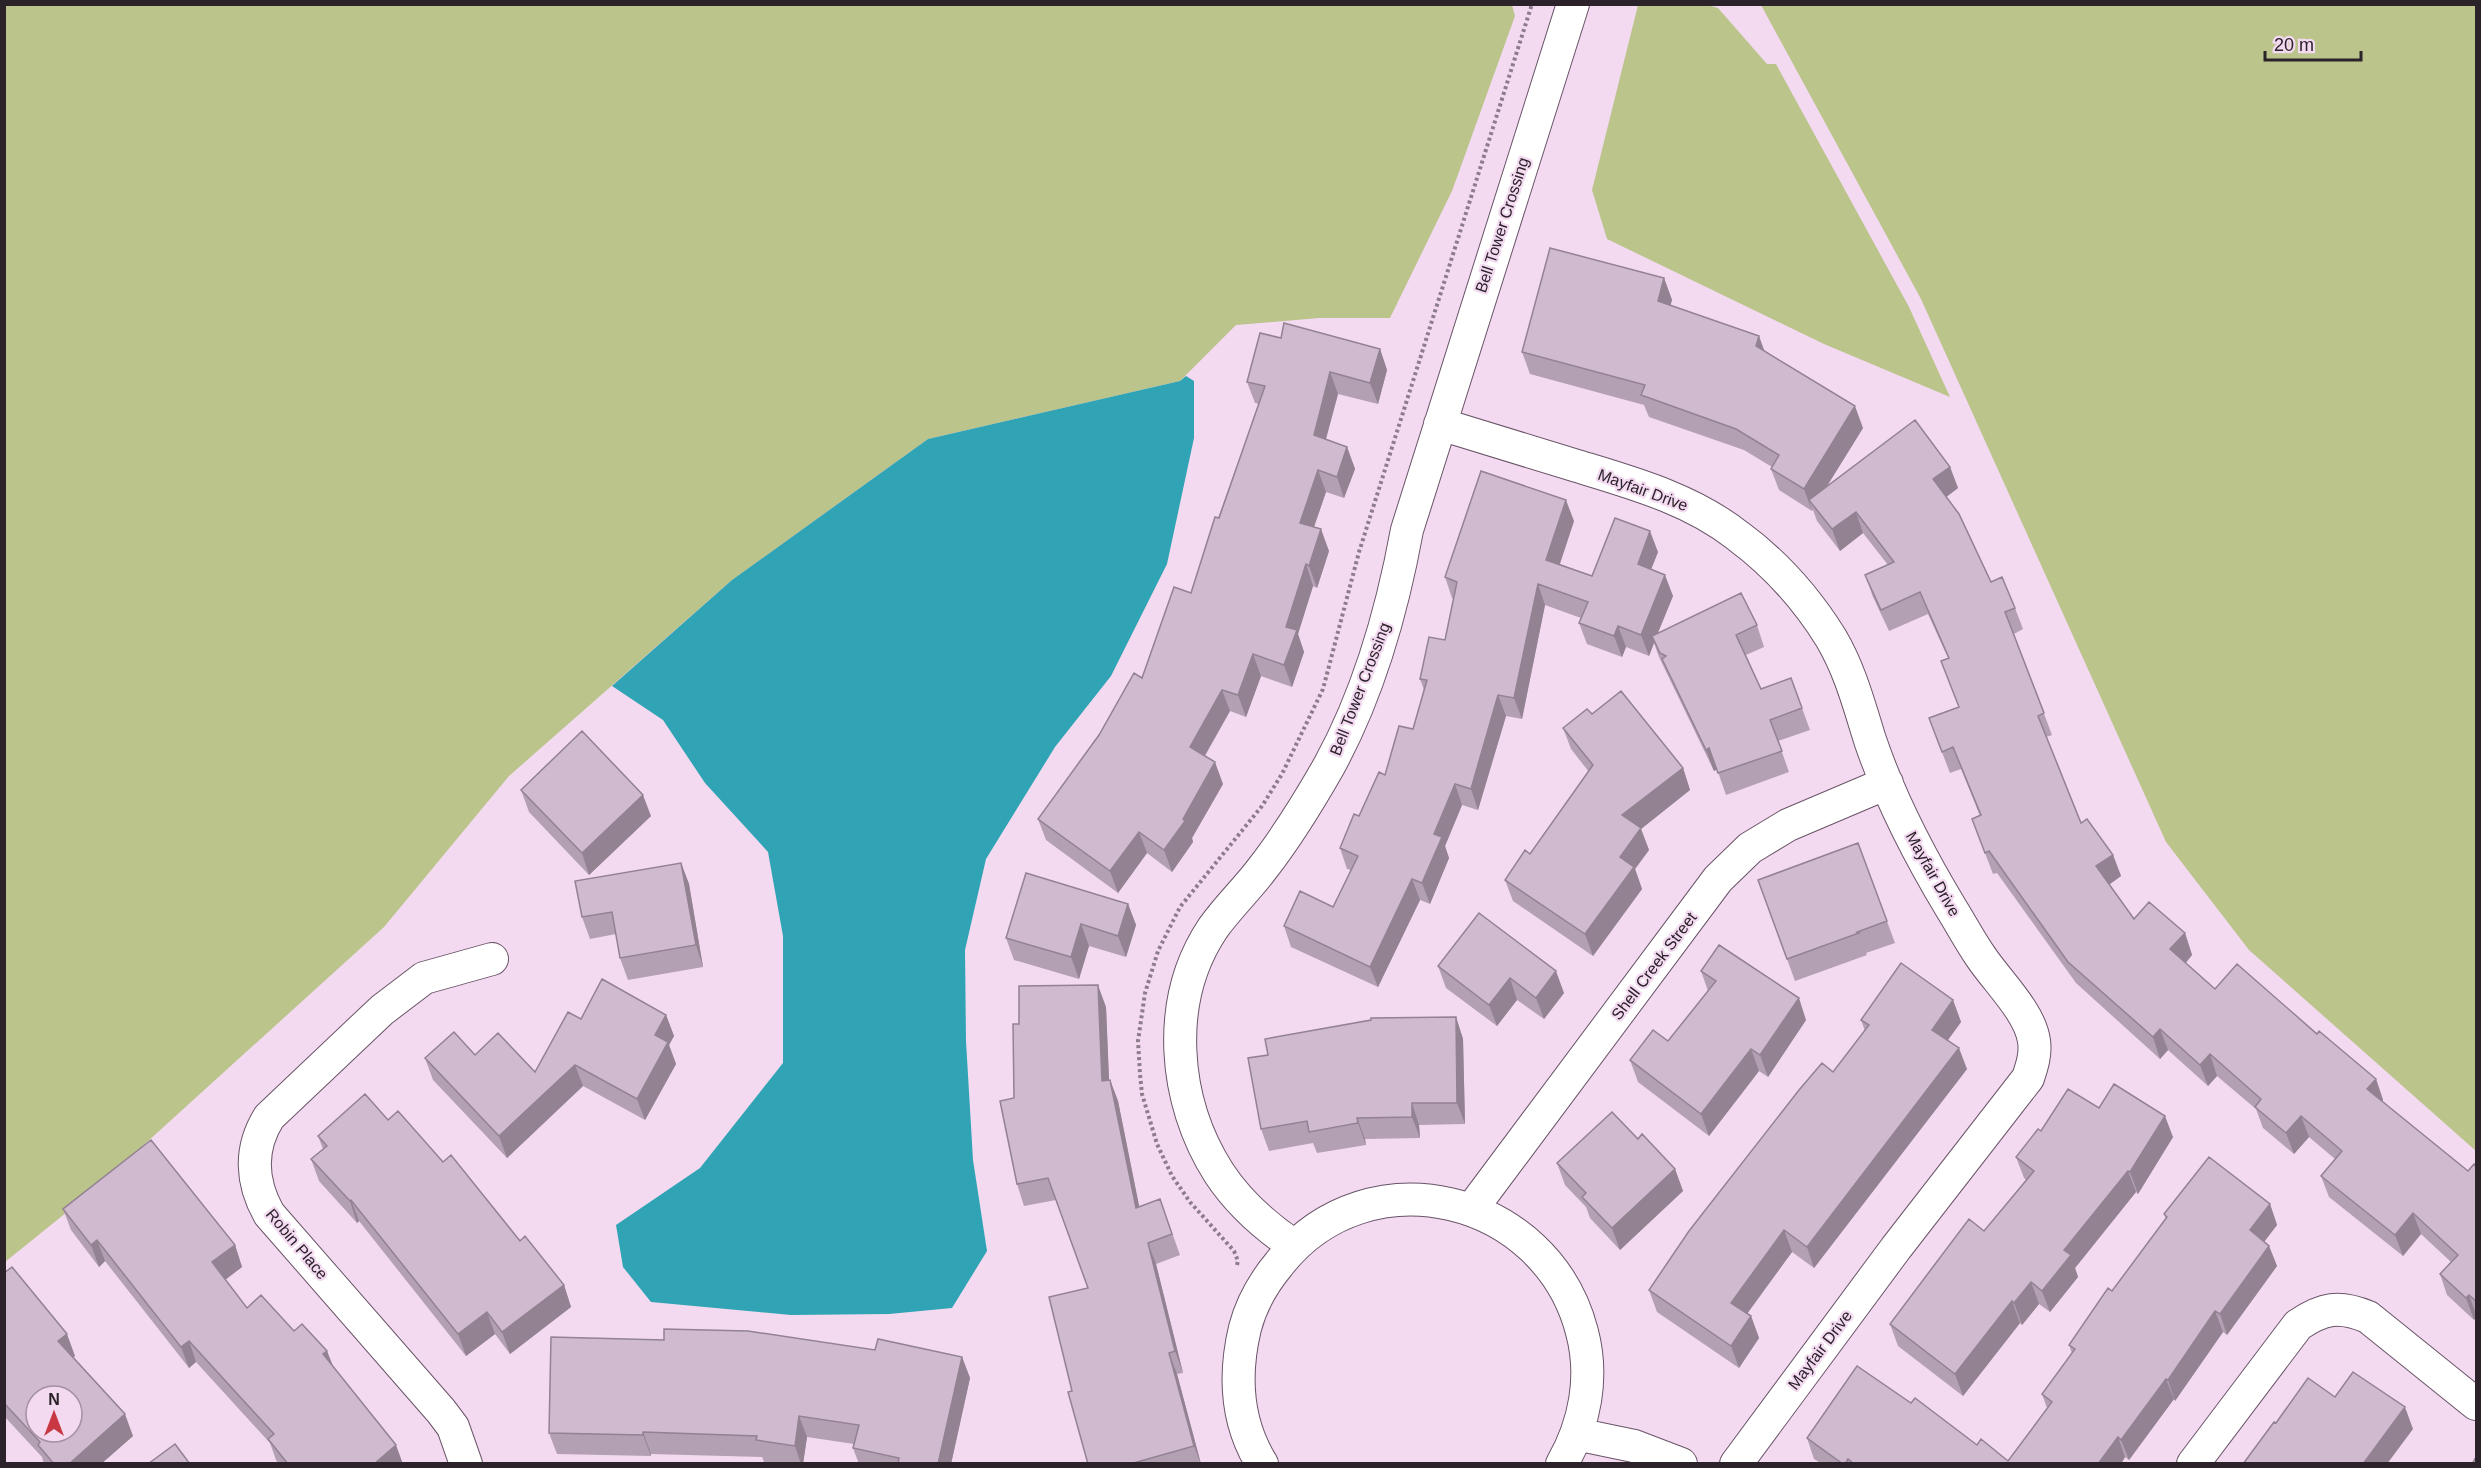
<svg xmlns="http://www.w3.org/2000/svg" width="2481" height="1468" font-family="Helvetica,sans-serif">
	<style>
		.green { fill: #bac48b }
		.water { fill: #30a4b4 }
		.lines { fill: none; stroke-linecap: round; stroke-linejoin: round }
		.minor-casing { stroke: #695467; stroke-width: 34 }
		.path { stroke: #8d7c8b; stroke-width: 4; stroke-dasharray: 3 3; stroke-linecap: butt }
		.minor { stroke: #fff; stroke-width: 32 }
		.wall { fill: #b3a0b3 }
		.shaded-wall { fill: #928292 }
		.building { fill: #d0bad0; stroke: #928292; stroke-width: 1.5; fill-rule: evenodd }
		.labels { text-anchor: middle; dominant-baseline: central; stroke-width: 4.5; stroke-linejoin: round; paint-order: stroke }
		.street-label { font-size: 16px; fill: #2b222a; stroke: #f3daf0 }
	</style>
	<rect width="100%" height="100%" fill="#f3daf0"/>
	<path class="green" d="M 5,5 L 1512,5 L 1515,16 L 1452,191 L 1390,318 L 1319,318 L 1236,325 L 1180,381 L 928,439 L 732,580 L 509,776 L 384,927 L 93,1191 L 5,1262 Z
		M 1707,5 L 1718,8 L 1767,64 L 1776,64 L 1909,307 L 1950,397 L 1824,344 L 1607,239 L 1592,190 L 1638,5 Z
		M 1761,5 L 2476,5 L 2476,1151 L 2249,950 L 2166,842 L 1921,299 Z"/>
	<path class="water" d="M 1186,376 L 1194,381 L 1194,438 L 1167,564 L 1111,676 L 1055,747 L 986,859 L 965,950 L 966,1041 L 973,1160 L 987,1251 L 952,1308 L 889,1314 L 791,1315 L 651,1302 L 623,1267 L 616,1225 L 700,1168 L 783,1063 L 783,936 L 768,852 L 705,783 L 663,720 L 612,686 L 732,580 L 928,439 L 1180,381 Z"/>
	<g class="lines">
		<defs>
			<path id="minor" d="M 1440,424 C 1485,438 1531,452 1577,466 C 1633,483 1691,499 1738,536 C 1776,564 1806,598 1831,638 C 1850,670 1859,705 1870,740 C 1890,799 1919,855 1951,908 C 1961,924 1970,941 1981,957 C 1997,981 2030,1012 2034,1041 C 2036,1054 2032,1066 2028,1078 L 1896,1248 L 1736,1464
				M 1471,1210 L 1718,879 L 1750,848 L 1788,825 L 1887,783
				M 1293,1245 C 1265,1226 1238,1202 1219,1173 C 1173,1101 1164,1001 1213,928 C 1228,907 1247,889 1262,869 C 1287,837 1309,801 1329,766 C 1369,693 1392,612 1407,530 L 1573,4
				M 1576,1434 L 1634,1446 L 1681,1464
				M 466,1464 L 453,1427 L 441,1411 L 269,1214 C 251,1182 249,1149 269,1117 L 382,1010 L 424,978 L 492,959
				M 1262,1464 C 1236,1422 1234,1374 1245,1328 C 1251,1305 1264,1282 1279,1264 C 1368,1151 1547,1195 1582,1332 C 1594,1377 1585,1424 1562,1464
				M 2193,1464 L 2298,1325 C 2323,1308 2339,1305 2368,1317 L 2476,1404"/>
		</defs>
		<use href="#minor" class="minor-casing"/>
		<path class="path" d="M 1237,1265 L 1238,1261 L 1234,1251 L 1190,1202 L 1172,1176 L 1157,1144 L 1142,1094 L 1140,1074 L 1138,1041 L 1145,993 L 1158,951 L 1180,907 L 1262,806 L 1282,774 L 1323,689 L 1359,552 L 1532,4"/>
		<use href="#minor" class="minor"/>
	</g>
	<path class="wall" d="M 1664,278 L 1672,300 L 1670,305 L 1765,351 L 1863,428 L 1827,486 L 1950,467 L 1958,488 L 1946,497 L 1991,582 L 2015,608 L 2023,629 L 2014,634 L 2052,735 L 2046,737 L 2081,823 L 2113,855 L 2121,876 L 2109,885 L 2134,919 L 2185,933 L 2192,955 L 2186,963 L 2215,989 L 2317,1034 L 2376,1079 L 2383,1100 L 2382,1102 L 2468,1171 L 2476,1167 L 2476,1317 L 2474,1320 L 2447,1295 L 2440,1274 L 2451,1262 L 2421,1234 L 2403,1256 L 2329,1197 L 2321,1176 L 2335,1159 L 2309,1137 L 2294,1154 L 2263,1128 L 2256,1109 L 2217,1076 L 2208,1086 L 2168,1050 L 2160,1059 L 2076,983 L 1997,873 L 1993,874 L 1972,819 L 1980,816 L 1961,769 L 1950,773 L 1929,718 L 1959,707 L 1948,658 L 1928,614 L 1889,631 L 1873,597 L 1865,575 L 1888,565 L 1863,533 L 1840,551 L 1817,521 L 1813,510 L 1812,511 L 1779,490 L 1771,469 L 1772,467 L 1744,450 L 1649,417 L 1644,405 L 1530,374 L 1522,352 Z
		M 1281,338 L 1380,349 L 1387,370 L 1378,404 L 1338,394 L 1326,439 L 1347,447 L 1355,469 L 1344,498 L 1326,492 L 1314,527 L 1329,551 L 1317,588 L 1313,586 L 1298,634 L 1304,652 L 1292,687 L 1261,676 L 1246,717 L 1230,711 L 1205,756 L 1223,784 L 1192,838 L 1193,842 L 1172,872 L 1147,853 L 1118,893 L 1046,840 L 1038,819 L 1142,678 L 1191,593 L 1259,404 L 1255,403 L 1247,382 Z
		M 1574,521 L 1560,564 L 1592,576 L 1658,552 L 1651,569 L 1673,596 L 1658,633 L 1757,625 L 1764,647 L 1746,655 L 1761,689 L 1791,678 L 1810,730 L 1778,741 L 1789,772 L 1726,795 L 1717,769 L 1714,771 L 1659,657 L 1654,643 L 1649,656 L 1626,647 L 1622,657 L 1587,644 L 1579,623 L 1581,618 L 1545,605 L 1522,719 L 1506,716 L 1478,810 L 1462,805 L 1445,846 L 1449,858 L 1430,904 L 1420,900 L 1378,987 L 1291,947 L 1284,926 L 1333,907 L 1351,870 L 1347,869 L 1340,848 L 1413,729 L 1424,690 L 1420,679 L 1445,640 L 1454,599 L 1452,598 L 1445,577 Z
		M 1592,714 L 1683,768 L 1690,790 L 1641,829 L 1649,850 L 1635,869 L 1642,889 L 1593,956 L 1513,901 L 1505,880 L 1530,854 L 1589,772 L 1571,749 L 1563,728 Z
		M 521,790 L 651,816 L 589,875 L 529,812 Z
		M 1858,843 L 1895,943 L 1866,953 L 1867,955 L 1795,981 L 1758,880 Z
		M 681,863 L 689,884 L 703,967 L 628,980 L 620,958 L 616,934 L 590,939 L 582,917 Z
		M 1128,904 L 1136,925 L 1126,957 L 1089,946 L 1079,979 L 1014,960 L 1006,938 Z
		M 1479,913 L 1564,993 L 1544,1019 L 1517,1000 L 1497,1026 L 1446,988 L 1438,966 Z
		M 1701,971 L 1806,1020 L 1768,1077 L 1759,1071 L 1709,1136 L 1638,1082 L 1630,1060 L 1668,1041 L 1708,991 Z
		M 1953,1000 L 1961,1022 L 1948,1040 L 1967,1069 L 1814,1268 L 1792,1252 L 1747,1313 L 1751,1316 L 1759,1338 L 1739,1368 L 1657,1312 L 1649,1290 L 1833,1072 L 1865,1031 L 1861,1020 Z
		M 1106,1007 L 1109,1080 L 1110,1080 L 1118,1101 L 1139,1207 L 1160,1199 L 1180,1255 L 1156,1264 L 1183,1373 L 1177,1374 L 1201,1464 L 1088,1464 L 1072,1391 L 1088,1288 L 1056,1200 L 1024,1206 L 1017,1184 L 1019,1024 Z
		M 666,1015 L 674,1036 L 669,1045 L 676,1064 L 645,1120 L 583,1086 L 507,1158 L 433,1080 L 425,1058 L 475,1055 L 535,1072 L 581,1019 Z
		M 1456,1017 L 1463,1039 L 1465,1124 L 1419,1125 L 1420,1138 L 1365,1139 L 1366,1145 L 1317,1153 L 1313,1143 L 1269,1151 L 1261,1129 Z
		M 2099,1108 L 2173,1137 L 2138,1194 L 2136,1192 L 2075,1268 L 2078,1277 L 2050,1312 L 2039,1304 L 2022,1325 L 2020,1323 L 1963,1396 L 1898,1346 L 1890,1324 L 1984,1231 L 2026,1180 L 2024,1178 L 2016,1157 L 2041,1131 Z
		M 388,1120 L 443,1162 L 564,1285 L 571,1307 L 510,1354 L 495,1334 L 466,1356 L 359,1221 L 357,1223 L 319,1181 L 311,1159 L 323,1149 L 318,1136 Z
		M 1638,1139 L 1675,1169 L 1683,1191 L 1620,1250 L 1590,1218 L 1586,1207 L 1565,1185 L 1557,1163 Z
		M 2270,1204 L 2277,1225 L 2264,1242 L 2269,1246 L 2277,1266 L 2227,1335 L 2223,1332 L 2175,1401 L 2174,1399 L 2129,1460 L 2125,1457 L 2121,1464 L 1822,1464 L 1814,1459 L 1807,1438 L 1911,1403 L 1977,1445 L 2008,1461 L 2047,1408 L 2042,1394 L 2072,1353 L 2069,1345 L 2112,1291 L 2166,1219 L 2164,1214 Z
		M 63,1209 L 235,1245 L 242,1267 L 225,1279 L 247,1308 L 294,1331 L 327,1351 L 333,1366 L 403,1464 L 279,1464 L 276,1460 L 270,1443 L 196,1362 L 189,1368 L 105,1261 L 99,1267 L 71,1230 Z
		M 4,1273 L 75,1356 L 73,1357 L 133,1436 L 101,1464 L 44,1464 L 42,1457 L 4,1416 Z
		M 875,1350 L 962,1357 L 970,1378 L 951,1464 L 859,1464 L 853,1448 L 854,1444 L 807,1437 L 803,1464 L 776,1464 L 764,1462 L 762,1457 L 651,1454 L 651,1456 L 557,1454 L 549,1433 Z"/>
	<path class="shaded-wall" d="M 1664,278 L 1672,300 L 1666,322 L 1658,301 Z
		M 1759,336 L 1767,358 L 1756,346 Z
		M 1380,349 L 1387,370 L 1378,404 L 1370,383 Z
		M 1330,372 L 1338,394 L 1321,457 L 1314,435 Z
		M 1855,406 L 1863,428 L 1814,507 L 1809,500 L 1812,511 L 1804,489 Z
		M 1347,447 L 1355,469 L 1344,498 L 1337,477 Z
		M 1950,467 L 1958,488 L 1941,501 L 1933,479 Z
		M 1318,470 L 1326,492 L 1308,544 L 1300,523 Z
		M 1566,500 L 1574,521 L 1554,581 L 1546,560 Z
		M 1856,512 L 1863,533 L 1840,551 L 1832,529 Z
		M 1321,529 L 1329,551 L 1317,588 L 1309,566 Z
		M 1650,531 L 1658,552 L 1645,585 L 1638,564 Z
		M 1306,564 L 1313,586 L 1298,634 L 1304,652 L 1292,687 L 1284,665 L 1286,627 Z
		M 1665,575 L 1673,596 L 1654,642 L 1652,636 L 1654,643 L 1649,656 L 1641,635 Z
		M 1538,584 L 1545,605 L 1522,719 L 1514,698 Z
		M 1618,626 L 1626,647 L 1622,657 L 1614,636 Z
		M 1253,654 L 1261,676 L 1246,717 L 1238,695 Z
		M 1222,690 L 1230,711 L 1197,769 L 1190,747 Z
		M 1498,695 L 1506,716 L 1478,810 L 1471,789 Z
		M 1709,748 L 1717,769 L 1714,771 L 1706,750 Z
		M 1215,762 L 1223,784 L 1192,838 L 1193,842 L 1172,872 L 1164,850 Z
		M 1683,768 L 1690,790 L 1641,829 L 1649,850 L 1635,869 L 1642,889 L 1593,956 L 1585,934 L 1620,857 L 1622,815 Z
		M 1455,784 L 1462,805 L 1445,846 L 1449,858 L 1430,904 L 1422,883 L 1434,834 Z
		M 643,795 L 651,816 L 589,875 L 582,853 Z
		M 1139,832 L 1147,853 L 1118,893 L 1110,871 Z
		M 2113,855 L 2121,876 L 2104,888 L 2096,866 Z
		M 681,863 L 689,884 L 703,967 L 696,945 Z
		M 1412,879 L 1420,900 L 1378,987 L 1370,967 Z
		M 1128,904 L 1136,925 L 1126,957 L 1118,936 Z
		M 1081,924 L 1089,946 L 1079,979 L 1071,957 Z
		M 2185,933 L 2192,955 L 2178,971 L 2170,949 Z
		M 1556,971 L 1564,993 L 1544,1019 L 1536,998 Z
		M 1510,978 L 1517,1000 L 1497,1026 L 1489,1005 Z
		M 1098,985 L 1106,1007 L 1110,1103 L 1102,1081 Z
		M 1799,998 L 1806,1020 L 1768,1077 L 1760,1055 Z
		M 1953,1000 L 1961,1022 L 1940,1051 L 1932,1030 Z
		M 666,1015 L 674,1036 L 669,1045 L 676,1064 L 645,1120 L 637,1099 L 655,1035 Z
		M 1456,1017 L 1463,1039 L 1465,1124 L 1457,1103 Z
		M 2160,1029 L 2168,1050 L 2160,1059 L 2153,1037 Z
		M 1959,1048 L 1967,1069 L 1814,1268 L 1807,1247 Z
		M 1751,1049 L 1759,1071 L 1709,1136 L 1701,1114 Z
		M 2210,1054 L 2217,1076 L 2208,1086 L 2200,1065 Z
		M 575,1065 L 583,1086 L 507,1158 L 499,1136 Z
		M 2376,1079 L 2383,1100 L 2375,1111 L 2367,1089 Z
		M 1110,1080 L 1118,1101 L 1144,1230 L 1136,1208 Z
		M 1412,1103 L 1419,1125 L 1420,1138 L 1412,1117 Z
		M 2165,1116 L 2173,1137 L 2138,1194 L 2130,1172 Z
		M 2301,1116 L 2309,1137 L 2294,1154 L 2286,1133 Z
		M 1357,1118 L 1365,1139 L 1366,1145 L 1358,1123 Z
		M 1675,1169 L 1683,1191 L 1620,1250 L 1612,1228 Z
		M 2128,1171 L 2136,1192 L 2075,1268 L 2078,1277 L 2050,1312 L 2042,1291 L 2064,1250 Z
		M 351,1200 L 359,1221 L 357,1223 L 350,1201 Z
		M 2270,1204 L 2277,1225 L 2257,1251 L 2250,1230 Z
		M 2413,1213 L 2421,1234 L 2403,1256 L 2395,1235 Z
		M 1784,1230 L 1792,1252 L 1739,1325 L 1731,1303 Z
		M 97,1240 L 105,1261 L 99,1267 L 91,1245 Z
		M 1148,1243 L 1156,1264 L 1183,1373 L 1175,1351 Z
		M 235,1245 L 242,1267 L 220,1284 L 212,1262 Z
		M 2269,1246 L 2277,1266 L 2227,1335 L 2220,1314 Z
		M 2031,1282 L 2039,1304 L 2022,1325 L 2014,1303 Z
		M 564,1285 L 571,1307 L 510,1354 L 502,1332 Z
		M 2469,1295 L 2476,1314 L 2476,1317 L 2474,1320 L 2466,1298 Z
		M 2012,1301 L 2020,1323 L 1963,1396 L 1955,1374 Z
		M 2215,1311 L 2223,1332 L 2175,1401 L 2168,1380 Z
		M 487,1312 L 495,1334 L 466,1356 L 458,1334 Z
		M 1751,1316 L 1759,1338 L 1739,1368 L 1731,1346 Z
		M 67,1334 L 75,1356 L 66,1363 L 58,1341 Z
		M 189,1341 L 196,1362 L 189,1368 L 181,1347 Z
		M 327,1351 L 335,1372 L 323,1354 Z
		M 1169,1353 L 1177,1374 L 1201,1464 L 1194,1446 Z
		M 962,1357 L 970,1378 L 951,1464 L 938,1464 Z
		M 2166,1379 L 2174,1399 L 2129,1460 L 2121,1440 Z
		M 2405,1407 L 2413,1429 L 2387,1464 L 2363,1464 Z
		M 125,1414 L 133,1436 L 101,1464 L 69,1464 Z
		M 799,1416 L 807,1437 L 803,1464 L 801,1464 L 795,1446 Z
		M 643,1432 L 651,1454 L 651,1456 L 643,1435 Z
		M 2118,1437 L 2125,1457 L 2121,1464 L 2098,1464 Z
		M 396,1445 L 403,1464 L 374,1464 Z"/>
	<path class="building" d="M 1550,248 L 1664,278 L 1658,301 L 1759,336 L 1756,346 L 1855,406 L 1804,489 L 1771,469 L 1779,455 L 1736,429 L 1641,395 L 1645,385 L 1522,352 Z
		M 1284,323 L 1380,349 L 1370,383 L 1330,372 L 1314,435 L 1347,447 L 1337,477 L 1318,470 L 1300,523 L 1321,529 L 1309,566 L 1306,564 L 1286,627 L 1297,630 L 1284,665 L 1253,654 L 1238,695 L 1222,690 L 1190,747 L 1215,762 L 1183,819 L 1185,821 L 1164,850 L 1139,832 L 1110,871 L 1038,819 L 1099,735 L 1134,673 L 1142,678 L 1174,587 L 1191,593 L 1215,517 L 1219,518 L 1265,386 L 1247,382 L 1260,333 L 1281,338 Z
		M 1915,420 L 1950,467 L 1933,479 L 1959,514 L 1991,582 L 2002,577 L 2015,608 L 2005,612 L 2044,713 L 2038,716 L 2081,823 L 2087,819 L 2113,855 L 2096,866 L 2134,919 L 2149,902 L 2185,933 L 2170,949 L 2215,989 L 2237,964 L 2317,1034 L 2319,1031 L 2376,1079 L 2367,1089 L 2468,1171 L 2474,1164 L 2476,1167 L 2476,1301 L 2469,1295 L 2466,1298 L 2440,1274 L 2458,1255 L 2413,1213 L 2395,1235 L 2321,1176 L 2342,1151 L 2301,1116 L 2286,1133 L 2255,1107 L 2261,1099 L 2210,1054 L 2200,1065 L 2160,1029 L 2153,1037 L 2068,962 L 1989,851 L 1985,853 L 1972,819 L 1981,815 L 1953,747 L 1942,752 L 1929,718 L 1959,707 L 1941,661 L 1949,658 L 1920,592 L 1881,610 L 1865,575 L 1894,562 L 1856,512 L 1832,529 L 1809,500 Z
		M 1481,471 L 1566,500 L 1546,560 L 1592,576 L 1615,518 L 1650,531 L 1638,564 L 1665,575 L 1641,635 L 1618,626 L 1614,636 L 1579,623 L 1588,602 L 1538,584 L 1514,698 L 1498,695 L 1471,789 L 1455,784 L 1434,834 L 1442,837 L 1422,883 L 1412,879 L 1370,967 L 1284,926 L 1300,891 L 1333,907 L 1358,856 L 1340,848 L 1354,814 L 1359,816 L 1379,772 L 1385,775 L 1399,726 L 1413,729 L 1427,680 L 1420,679 L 1429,637 L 1445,640 L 1457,582 L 1445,577 Z
		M 1741,593 L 1757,625 L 1736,635 L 1761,689 L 1791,678 L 1802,708 L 1770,720 L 1782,751 L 1718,773 L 1709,748 L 1706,750 L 1662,659 L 1666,656 L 1660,653 L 1652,636 Z
		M 1621,691 L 1683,768 L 1622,815 L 1641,828 L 1620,857 L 1634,867 L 1585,934 L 1505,880 L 1525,850 L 1530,854 L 1593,765 L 1563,728 L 1587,709 L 1592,714 Z
		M 582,731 L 643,795 L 582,853 L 521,790 Z
		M 1858,843 L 1887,921 L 1857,932 L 1859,933 L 1787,959 L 1758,880 Z
		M 681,863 L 696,945 L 620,958 L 612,912 L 582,917 L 575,881 Z
		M 1026,873 L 1128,904 L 1118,936 L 1081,924 L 1071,957 L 1006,938 Z
		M 1479,913 L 1556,971 L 1536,998 L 1510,978 L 1489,1005 L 1438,966 Z
		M 1719,945 L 1799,998 L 1760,1055 L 1751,1049 L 1701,1114 L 1630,1060 L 1653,1030 L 1668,1041 L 1716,981 L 1701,971 Z
		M 1901,963 L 1953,1000 L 1932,1030 L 1959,1048 L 1807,1247 L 1784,1230 L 1731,1303 L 1751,1316 L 1731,1346 L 1649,1290 L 1689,1231 L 1799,1090 L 1822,1063 L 1833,1072 L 1869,1025 L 1861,1020 Z
		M 602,979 L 666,1015 L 655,1035 L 668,1042 L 637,1099 L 575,1065 L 499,1136 L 425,1058 L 454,1032 L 475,1055 L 498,1033 L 535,1072 L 568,1012 L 581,1019 Z
		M 1098,985 L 1102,1081 L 1110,1080 L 1136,1208 L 1160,1199 L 1172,1234 L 1148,1243 L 1175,1351 L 1169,1353 L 1194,1446 L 1130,1464 L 1088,1464 L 1068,1392 L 1072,1391 L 1049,1297 L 1088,1288 L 1048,1178 L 1017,1184 L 1000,1101 L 1014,1098 L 1013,1024 L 1019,1024 L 1019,986 Z
		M 1456,1017 L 1457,1103 L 1412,1103 L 1412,1117 L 1357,1118 L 1358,1123 L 1309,1132 L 1307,1121 L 1261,1129 L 1248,1058 L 1268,1055 L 1265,1039 L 1371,1020 L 1371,1018 Z
		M 2114,1084 L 2165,1116 L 2130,1172 L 2128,1171 L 2064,1250 L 2071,1255 L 2042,1291 L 2031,1282 L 2014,1303 L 2012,1301 L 1955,1374 L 1890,1324 L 1969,1219 L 1984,1231 L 2034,1171 L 2016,1157 L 2038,1129 L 2041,1131 L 2068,1089 L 2099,1108 Z
		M 365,1094 L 388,1120 L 398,1111 L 443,1162 L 451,1155 L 520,1241 L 525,1236 L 564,1285 L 502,1332 L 487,1312 L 458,1334 L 351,1200 L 350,1201 L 311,1159 L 327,1146 L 318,1136 Z
		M 1612,1112 L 1638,1139 L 1642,1134 L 1675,1169 L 1612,1228 L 1582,1197 L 1586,1193 L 1557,1163 Z
		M 151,1140 L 235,1245 L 212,1262 L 247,1308 L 261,1295 L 294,1331 L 302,1324 L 327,1351 L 323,1354 L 396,1445 L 374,1464 L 288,1464 L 268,1439 L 274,1434 L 189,1341 L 181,1347 L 97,1240 L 91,1245 L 63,1209 Z
		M 2209,1157 L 2270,1204 L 2250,1230 L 2269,1246 L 2220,1314 L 2215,1311 L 2168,1380 L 2166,1379 L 2121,1440 L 2118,1437 L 2098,1464 L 1854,1464 L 1848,1459 L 1845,1464 L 1843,1464 L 1807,1438 L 1857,1366 L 1911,1403 L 1915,1398 L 1977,1445 L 1981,1439 L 2008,1461 L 2052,1402 L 2042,1394 L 2075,1349 L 2069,1345 L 2108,1288 L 2112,1291 L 2167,1217 L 2164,1214 Z
		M 12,1267 L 67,1334 L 58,1341 L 125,1414 L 69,1464 L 54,1464 L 38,1445 L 40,1442 L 4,1403 L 4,1273 ZM 36,1396 L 72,1396 L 72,1432 L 36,1432 Z
		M 664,1329 L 748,1331 L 875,1350 L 878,1339 L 962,1357 L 938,1464 L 898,1464 L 899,1458 L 853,1448 L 859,1425 L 799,1416 L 795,1446 L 756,1440 L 757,1436 L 643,1432 L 643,1435 L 549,1433 L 551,1337 L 664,1340 Z
		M 2353,1372 L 2405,1407 L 2363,1464 L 2243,1464 L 2274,1422 L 2276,1423 L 2308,1378 L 2335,1397 Z
		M 175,1444 L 190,1464 L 148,1464 Z
		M 2476,1457 L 2476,1464 L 2472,1464 Z"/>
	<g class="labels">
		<g class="street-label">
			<text transform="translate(1502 225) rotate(-72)">Bell Tower Crossing</text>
			<text transform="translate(1643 490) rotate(20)">Mayfair Drive</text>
			<text transform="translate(1360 689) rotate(-69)">Bell Tower Crossing</text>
			<text transform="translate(1933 874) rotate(61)">Mayfair Drive</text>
			<text transform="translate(1654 966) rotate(-53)">Shell Creek Street</text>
			<text transform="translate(297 1244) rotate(50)">Robin Place</text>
			<text transform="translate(1820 1350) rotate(-53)">Mayfair Drive</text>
		</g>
	</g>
	<rect width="2481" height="1468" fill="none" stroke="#2b222a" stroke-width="12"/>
	<g transform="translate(54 1414)"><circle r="28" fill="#f3daf0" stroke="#a390a1" stroke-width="1.5"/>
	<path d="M0-4.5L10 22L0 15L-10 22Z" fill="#c83843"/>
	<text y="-9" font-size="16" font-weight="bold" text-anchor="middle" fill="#2b222a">N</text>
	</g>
	<path d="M2265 51v9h96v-9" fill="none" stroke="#2b222a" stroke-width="3"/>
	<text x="2274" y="51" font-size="18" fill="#2b222a" stroke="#f3daf0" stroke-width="4.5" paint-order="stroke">20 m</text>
</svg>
